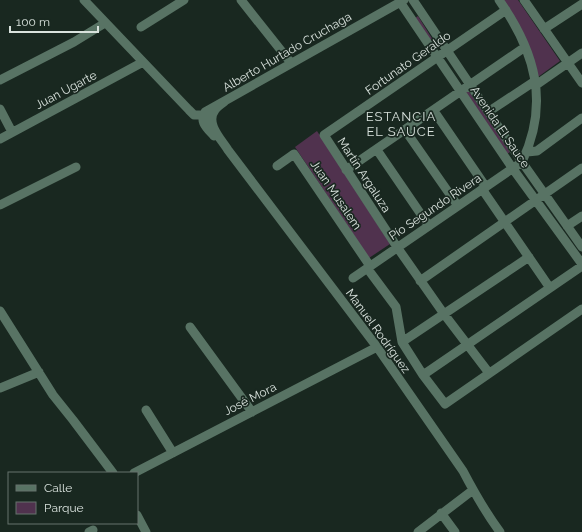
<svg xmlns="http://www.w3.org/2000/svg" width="582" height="532" font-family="Raleway,sans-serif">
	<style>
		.green { fill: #50324e }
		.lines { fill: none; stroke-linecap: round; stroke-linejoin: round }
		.minor { stroke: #587364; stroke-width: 9 }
		.labels { text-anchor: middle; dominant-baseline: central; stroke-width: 3.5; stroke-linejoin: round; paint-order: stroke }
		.street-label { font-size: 12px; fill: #d9e2dd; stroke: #192820 }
		.neighbourhood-label { font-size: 13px; letter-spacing: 1px; fill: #d9e2dd; stroke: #192820 }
	</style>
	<rect width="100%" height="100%" fill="#192820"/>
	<path class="green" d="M 504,0 L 518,0 L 560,61 L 538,77 Z
		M 418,16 L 436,45 L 434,47 L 415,18 Z
		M 468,90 L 510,152 L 506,155 L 465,92 Z
		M 317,131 L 390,244 L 369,258 L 295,147 Z"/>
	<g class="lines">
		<path class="minor" d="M 84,0 L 189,110 L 194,115 L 203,115
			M 241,0 L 291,63
			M 413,0 L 522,162 L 582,247
			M 524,0 L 582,83
			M 400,2 L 513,169 L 582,264
			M 141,27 L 184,0
			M 544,29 L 582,4
			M 0,80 L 74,42 L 105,23
			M 536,85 L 582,53
			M 224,102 C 221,104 217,107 215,110 C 205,123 221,139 228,150 L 377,347 L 463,471 C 474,492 486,513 500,532
			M 0,109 L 12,132
			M 434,111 L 486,187
			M 488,112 L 535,81
			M 405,130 L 458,206
			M 214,136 C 207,128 199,122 205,112 L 404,0
			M 0,139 L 143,62
			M 377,150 L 429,226
			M 527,152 L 537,151 L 582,118
			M 277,166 L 294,154 L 370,266
			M 346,170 L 525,47
			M 482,189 L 550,288
			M 0,205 L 76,167
			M 567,226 L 582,216
			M 367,268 L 396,307 L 402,342 L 423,375 L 445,404 L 582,309
			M 353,278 L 522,162 C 550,103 535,51 499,0
			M 420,281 L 582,168
			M 0,311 L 53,395 L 73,420 L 113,473
			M 190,327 L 252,412
			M 402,342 L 529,257
			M 489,373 L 444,314 L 397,247 L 324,135 L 506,10
			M 423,375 L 582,266
			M 0,388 L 39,372
			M 146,410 L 173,453
			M 134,473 L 377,347
			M 441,513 L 455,532
			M 137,515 L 146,532
			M 89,532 L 93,530
			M 418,532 L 473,490"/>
	</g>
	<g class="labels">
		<g class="street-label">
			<text transform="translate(287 52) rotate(-30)">Alberto Hurtado Cruchaga</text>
			<text transform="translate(408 63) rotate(-35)">Fortunato Geraldo</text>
			<text transform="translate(66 90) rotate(-28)">Juan Ugarte</text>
			<text transform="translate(500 127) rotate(56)">Avenida El Sauce</text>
			<text transform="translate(364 175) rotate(57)">Martín Argaluza</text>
			<text transform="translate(336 195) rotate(56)">Juan Musalem</text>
			<text transform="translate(435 207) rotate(-34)">Pío Segundo Rivera</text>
			<text transform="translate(378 331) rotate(54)">Manuel Rodríguez</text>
			<text transform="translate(250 399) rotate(-27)">José Mora</text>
		</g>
		<g class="neighbourhood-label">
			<text x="401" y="116">ESTANCIA<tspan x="401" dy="15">EL SAUCE</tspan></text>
		</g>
	</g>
	<rect x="8" y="472" width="130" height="52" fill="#192820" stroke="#66726c"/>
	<rect x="16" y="485" width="20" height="6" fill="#587364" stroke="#66726c"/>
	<text x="44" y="492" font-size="12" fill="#d9e2dd">Calle</text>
	<rect x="16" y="502" width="20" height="12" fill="#50324e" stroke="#66726c"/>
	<text x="44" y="512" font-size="12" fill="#d9e2dd">Parque</text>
	<path d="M10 26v6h88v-6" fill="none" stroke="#d9e2dd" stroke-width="2"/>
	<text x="16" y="26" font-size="12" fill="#d9e2dd" stroke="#192820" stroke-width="3" paint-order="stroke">100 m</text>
</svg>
